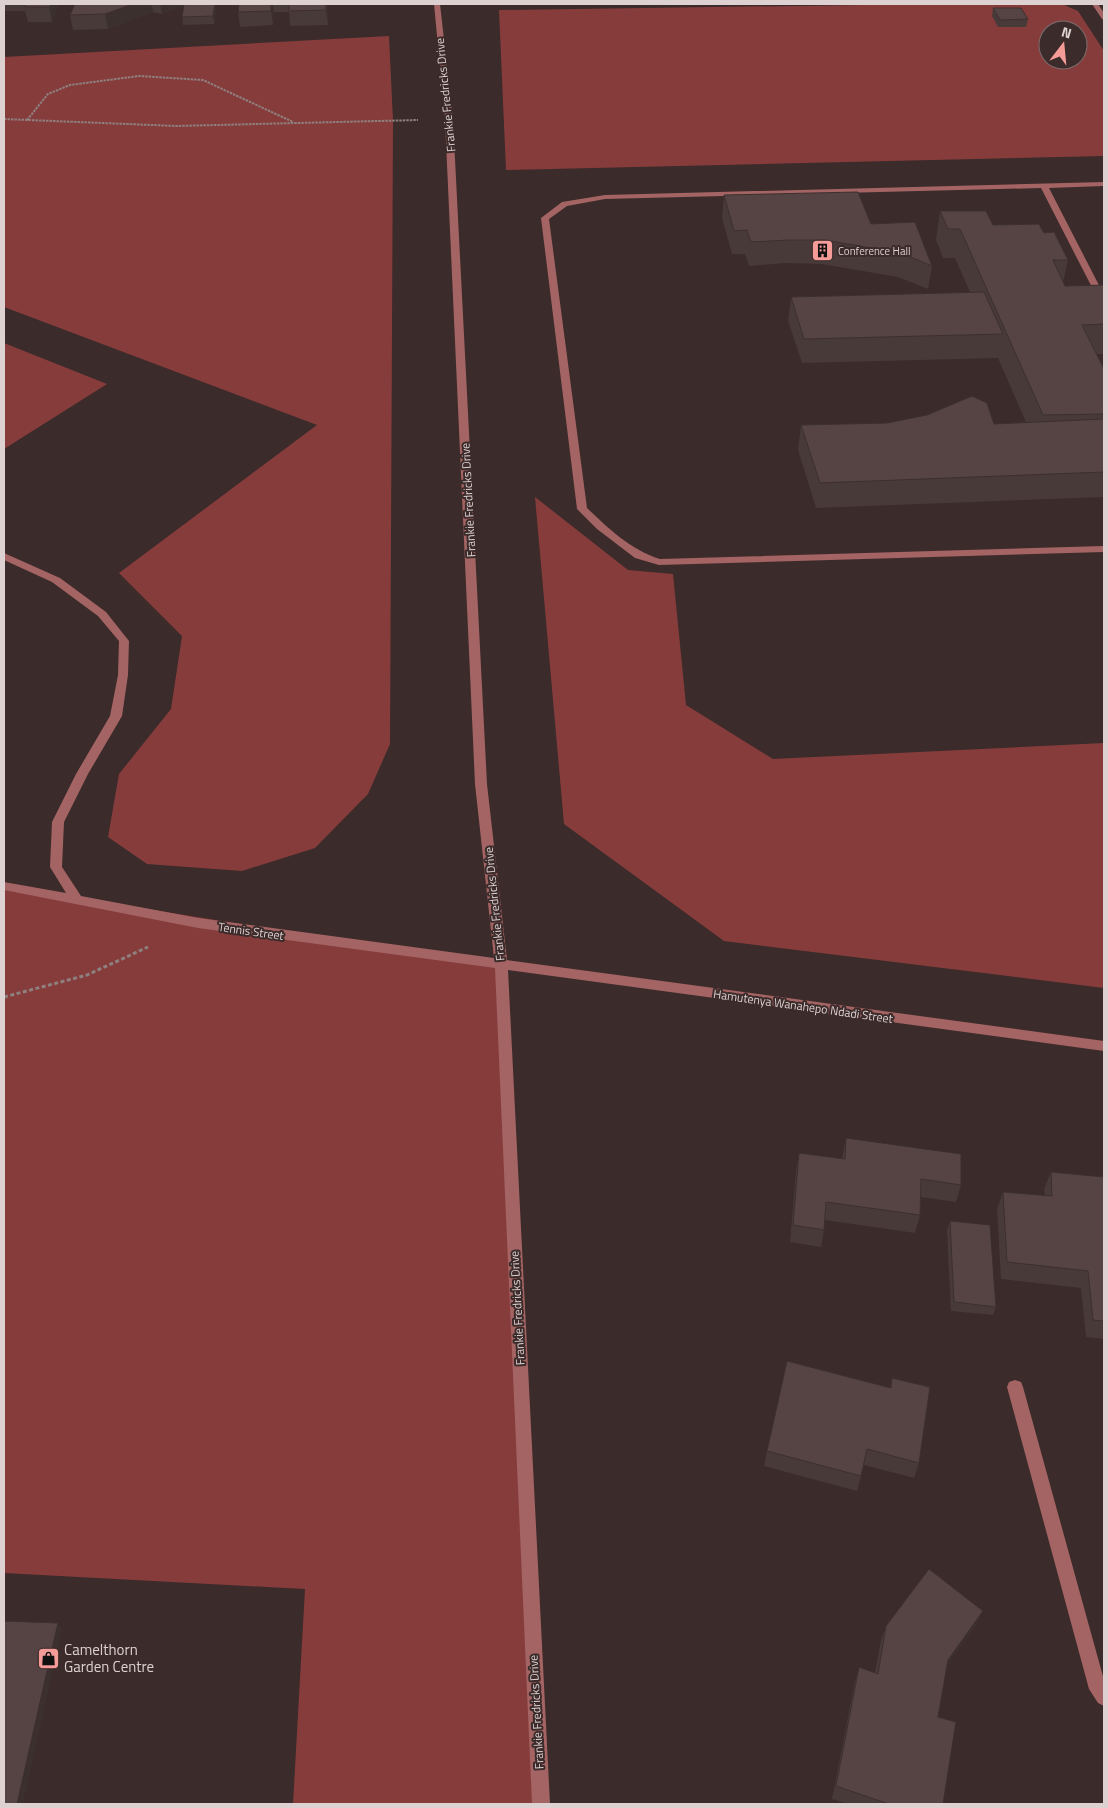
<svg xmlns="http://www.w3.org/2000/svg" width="1108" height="1808" font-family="'Titillium Web',sans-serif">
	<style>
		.green { fill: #873c3c; fill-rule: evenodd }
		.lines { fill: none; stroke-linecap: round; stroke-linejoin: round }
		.path-far1 { stroke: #8e807f; stroke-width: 2; stroke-dasharray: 2.5 1; stroke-linecap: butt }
		.path { stroke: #8e807f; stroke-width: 3; stroke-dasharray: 4 2.5; stroke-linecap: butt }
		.minor { fill: #a46463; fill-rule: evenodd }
		.wall { fill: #493a3a }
		.shaded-wall { fill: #3c302f }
		.building { fill: #554443; stroke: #3c302f }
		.labels { text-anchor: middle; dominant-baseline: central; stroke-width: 4; stroke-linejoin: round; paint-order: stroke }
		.far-poi-label { font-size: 11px; fill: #ddd1d1; stroke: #3b2b2a; text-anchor: start }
		.street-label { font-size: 12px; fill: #ddd1d1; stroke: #3b2b2a }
		.near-poi-label { font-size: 15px; fill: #ddd1d1; stroke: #3b2b2a; text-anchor: start }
	</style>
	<rect width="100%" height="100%" fill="#3b2b2a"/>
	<path class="green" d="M 935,4 L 1062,4 L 1078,11 L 1104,51 L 1104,156 L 506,170 L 499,10 ZM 1048,30 L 1078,30 L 1078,60 L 1048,60 Z
		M 389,36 L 393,121 L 390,744 L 368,794 L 315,848 L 242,871 L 147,864 L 108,837 L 119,774 L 171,709 L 182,636 L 119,573 L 317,425 L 4,307 L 4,57 Z
		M 4,343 L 107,384 L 4,449 Z
		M 535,497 L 628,570 L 673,574 L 686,705 L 773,759 L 1104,743 L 1104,988 L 724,941 L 564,824 Z
		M 4,886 L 501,966 L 541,1804 L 293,1804 L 305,1589 L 4,1573 Z"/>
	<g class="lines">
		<path class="path-far1" d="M 4,119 L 176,126 L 418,120
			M 27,120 L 48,94 L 70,85 L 139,76 L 203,80 L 293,122"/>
		<path class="path" d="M 4,997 L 87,975 L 148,947"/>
		<path class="minor" d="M 434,4 L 440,4 L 453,120 L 487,784 L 507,960 L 1104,1041 L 1104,1051 L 508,970 L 550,1804 L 532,1804 L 495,968 L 198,928 L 4,890 L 4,882 L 66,893 L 50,867 L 52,822 L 76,774 L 110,716 L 118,675 L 119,641 L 98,616 L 52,582 L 4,560 L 4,553 L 60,578 L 106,612 L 129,641 L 128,675 L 122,716 L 88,774 L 64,822 L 62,867 L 81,896 L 198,918 L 494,958 L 475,784 L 445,120 Z
			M 1092,4 L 1098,4 L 1104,13 L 1104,20 L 1102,19 Z
			M 1104,182 L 1104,186 L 1049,188 L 1104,295 L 1104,306 L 1100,303 L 1041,188 L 605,199 L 567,206 L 549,219 L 587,508 C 608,528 631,550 660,559 L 1104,546 L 1104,552 L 659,565 L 635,558 L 597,529 L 577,509 L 541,218 L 562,202 L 605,195 Z
			M 1015,1380 L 1021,1382 L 1023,1387 L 1104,1680 L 1104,1706 L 1098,1703 L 1089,1689 L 1007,1387 L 1009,1382 Z"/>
	</g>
	<path class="wall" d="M 4,4 L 59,4 L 52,22 L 28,22 L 25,11 L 4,11 Z
		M 75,4 L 182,4 L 183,6 L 162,14 L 153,12 L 108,29 L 73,30 L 70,15 Z
		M 215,4 L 216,11 L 214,24 L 183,25 L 182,17 Z
		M 239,4 L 328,4 L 328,25 L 290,26 L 289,12 L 274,12 L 273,25 L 240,27 L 238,12 Z
		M 993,8 L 1028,19 L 1026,27 L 998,27 L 992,16 Z
		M 724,195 L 871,224 L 932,266 L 928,289 L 898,277 L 821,264 L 786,263 L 749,266 L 745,254 L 732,254 L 722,218 Z
		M 940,211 L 993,225 L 1044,233 L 1068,260 L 1063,282 L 1065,286 L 1104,285 L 1104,354 L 1097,354 L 1104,369 L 1104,497 L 816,508 L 798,450 L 801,425 L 994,424 L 1026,422 L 998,358 L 802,363 L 788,321 L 791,297 L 970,292 L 955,258 L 943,258 L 936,240 Z
		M 846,1138 L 961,1185 L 956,1202 L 921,1197 L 920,1215 L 915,1233 L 825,1220 L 824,1230 L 821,1247 L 790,1242 L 796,1171 L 799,1153 L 842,1159 Z
		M 1051,1172 L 1104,1177 L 1104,1339 L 1086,1337 L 1081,1288 L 1001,1279 L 997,1209 L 1003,1192 L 1045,1196 L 1044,1189 Z
		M 950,1221 L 996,1307 L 993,1315 L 951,1311 L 947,1230 Z
		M 892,1378 L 919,1463 L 914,1478 L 864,1465 L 857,1491 L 764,1466 L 767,1451 L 890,1388 Z
		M 976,1625 L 946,1667 L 938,1717 L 943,1804 L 848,1804 L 832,1799 L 855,1681 L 859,1667 L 875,1673 L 881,1640 L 886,1626 Z"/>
	<path class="shaded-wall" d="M 51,4 L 59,4 L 52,22 L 49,7 Z
		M 133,4 L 152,4 L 153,12 L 108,29 L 105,14 Z
		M 160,4 L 182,4 L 183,6 L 162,14 Z
		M 215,4 L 216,11 L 214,24 L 213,16 Z
		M 271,4 L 273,4 L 274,12 L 273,25 L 271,11 Z
		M 326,4 L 328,4 L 328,25 L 326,10 Z
		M 983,1611 L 976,1625 L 941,1674 L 948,1660 Z
		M 58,1623 L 62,1630 L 23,1804 L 17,1804 Z"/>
	<path class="building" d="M 26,4 L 51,4 L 49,7 L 25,7 Z
		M 75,4 L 133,4 L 105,14 L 70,15 Z
		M 184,4 L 215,4 L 213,16 L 182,17 Z
		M 239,4 L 271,4 L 271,11 L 238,12 Z
		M 289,4 L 326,4 L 326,10 L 289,11 Z
		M 993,8 L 1021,8 L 1028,19 L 1000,20 Z
		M 858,192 L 871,224 L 915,222 L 932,266 L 901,253 L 824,240 L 789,240 L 751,242 L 747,230 L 734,231 L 724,195 Z
		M 940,211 L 986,211 L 993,225 L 1039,224 L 1044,233 L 1054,232 L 1068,260 L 1053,260 L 1065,286 L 1104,285 L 1104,324 L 1082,325 L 1104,369 L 1104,414 L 1043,415 L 960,229 L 948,229 Z
		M 984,292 L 1003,334 L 804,339 L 791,297 Z
		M 972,396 L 987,403 L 994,424 L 1104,419 L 1104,472 L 820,483 L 801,425 L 887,423 L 927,415 Z
		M 846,1138 L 961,1154 L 961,1185 L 921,1179 L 920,1215 L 826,1202 L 824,1230 L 793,1225 L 799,1153 L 845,1159 Z
		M 1051,1172 L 1104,1177 L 1104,1321 L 1093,1320 L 1088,1271 L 1007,1262 L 1003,1192 L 1052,1196 Z
		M 950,1221 L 990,1225 L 996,1307 L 954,1302 Z
		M 787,1361 L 891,1388 L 892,1378 L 930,1387 L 919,1463 L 867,1449 L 861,1476 L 767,1451 Z
		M 929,1569 L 983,1611 L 948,1660 L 938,1717 L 956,1722 L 943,1804 L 889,1804 L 836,1786 L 859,1667 L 878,1674 L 886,1626 Z
		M 4,1621 L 58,1623 L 17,1804 L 4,1804 Z"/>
	<defs>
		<symbol id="building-square" viewBox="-11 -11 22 22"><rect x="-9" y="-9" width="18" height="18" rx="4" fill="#f59b98" stroke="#3b2b2a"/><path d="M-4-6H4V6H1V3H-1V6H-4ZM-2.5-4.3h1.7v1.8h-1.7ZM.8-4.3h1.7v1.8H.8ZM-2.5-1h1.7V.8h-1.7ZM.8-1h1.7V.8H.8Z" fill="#111"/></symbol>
		<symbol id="shop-square" viewBox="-11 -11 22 22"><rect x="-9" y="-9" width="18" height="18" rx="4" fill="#f59b98" stroke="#3b2b2a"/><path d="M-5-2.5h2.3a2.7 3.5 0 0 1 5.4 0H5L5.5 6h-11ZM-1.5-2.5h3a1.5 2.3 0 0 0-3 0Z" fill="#111"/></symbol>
	</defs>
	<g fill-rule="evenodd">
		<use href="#building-square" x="810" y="238" width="25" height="25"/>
		<use href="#shop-square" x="36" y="1646" width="25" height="25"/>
	</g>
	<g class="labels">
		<g class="far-poi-label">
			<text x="838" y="251">Conference Hall</text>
		</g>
		<g class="street-label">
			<text transform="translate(445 95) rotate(-96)">Frankie Fredricks Drive</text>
			<text transform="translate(468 500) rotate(-93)">Frankie Fredricks Drive</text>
			<text transform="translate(494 904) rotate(-96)">Frankie Fredricks Drive</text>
			<text transform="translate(251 931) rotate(8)">Tennis Street</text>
			<text transform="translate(803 1006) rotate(8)">Hamutenya Wanahepo Ndadi Street</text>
			<text transform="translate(517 1308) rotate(-93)">Frankie Fredricks Drive</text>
			<text transform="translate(536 1712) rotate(-93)">Frankie Fredricks Drive</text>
		</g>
		<g class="near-poi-label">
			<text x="64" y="1649">Camelthorn<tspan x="64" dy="17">Garden Centre</tspan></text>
		</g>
	</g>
	<rect width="1108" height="1808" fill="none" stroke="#ddd1d1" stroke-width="10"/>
	<g transform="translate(1063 45) rotate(16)"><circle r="24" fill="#3b2b2a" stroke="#7c6d6d"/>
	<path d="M0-4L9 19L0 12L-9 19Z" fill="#f59b98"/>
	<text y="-8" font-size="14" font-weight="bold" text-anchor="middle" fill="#ddd1d1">N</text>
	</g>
</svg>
